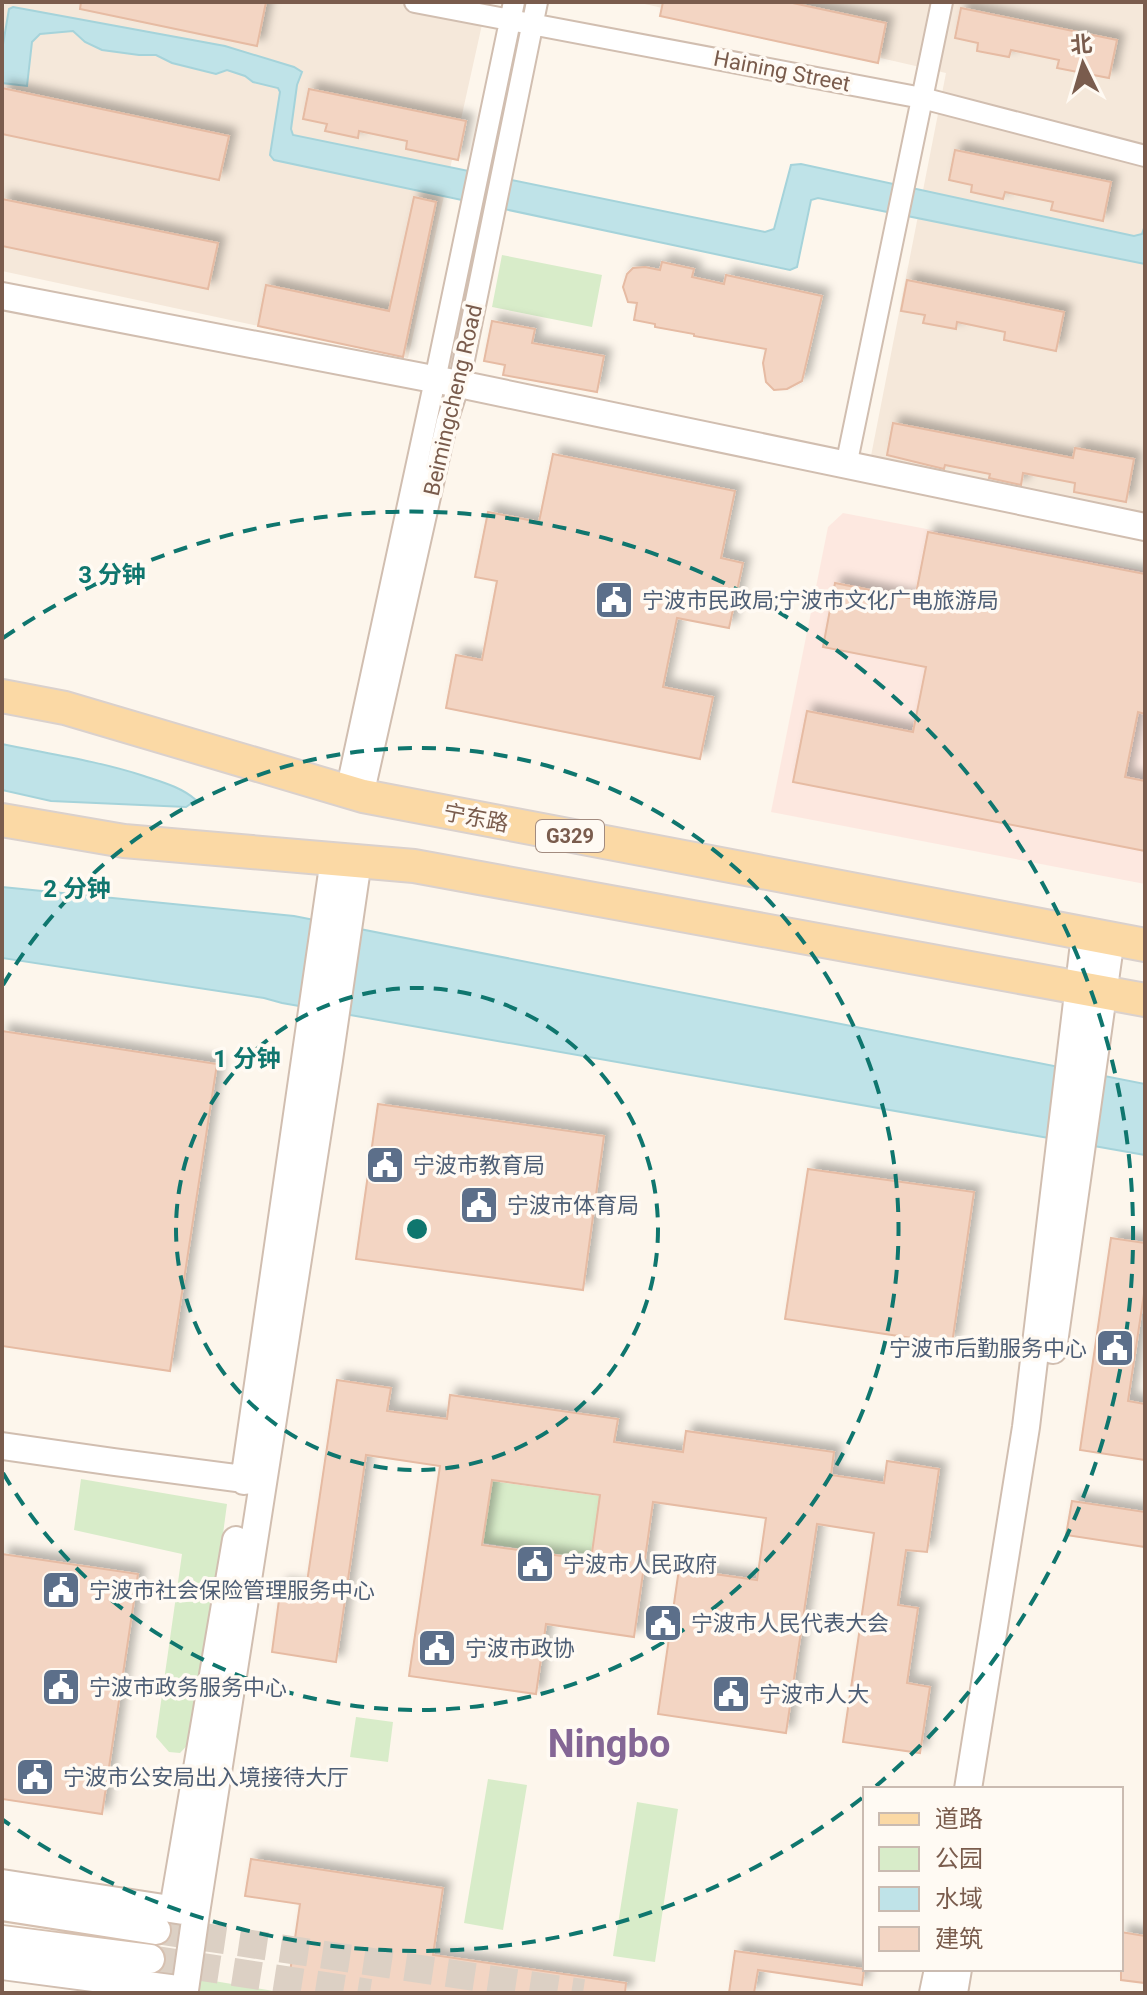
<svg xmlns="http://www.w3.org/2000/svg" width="1147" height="1995" font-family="Roboto,'Noto Sans SC',sans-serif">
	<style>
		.residential { fill: #f5e8da }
		.commercial { fill: #fde8e0 }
		.green { fill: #d8ecc9 }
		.water { fill: #bfe3e8; stroke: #a5d3da; stroke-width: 2 }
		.building { fill: #f3d5c3; stroke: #e6bba3; stroke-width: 2; fill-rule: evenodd; filter: url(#shadow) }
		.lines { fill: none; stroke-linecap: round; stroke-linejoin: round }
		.secondary-tunnel { stroke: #dcd0c4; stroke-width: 28; stroke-dasharray: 28 14; stroke-linecap: butt }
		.minor-casing { stroke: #d1beb0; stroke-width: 24 }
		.tertiary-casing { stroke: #d1beb0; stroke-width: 30 }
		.secondary-casing { stroke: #d6c0b0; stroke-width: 32 }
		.primary-casing { stroke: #dad1cd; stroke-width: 36 }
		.minor { stroke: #fff; stroke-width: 20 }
		.tertiary { stroke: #fff; stroke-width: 26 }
		.secondary { stroke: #fff; stroke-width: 28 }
		.primary { stroke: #fbd9a5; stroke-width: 32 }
		.ring { fill: none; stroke: #0f766e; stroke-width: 4; stroke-dasharray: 14 10 }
		.labels { text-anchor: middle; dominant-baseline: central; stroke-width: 7; stroke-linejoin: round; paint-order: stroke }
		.shield { fill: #fffaf3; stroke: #a28b7f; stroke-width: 2 }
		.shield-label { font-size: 20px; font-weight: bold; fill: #7a5c4d }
		.street-label { font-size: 22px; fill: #7a5c4d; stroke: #fffaf3 }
		.service-label { font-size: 22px; fill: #4e5e75; stroke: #fffaf3; text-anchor: start }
		.town-label { font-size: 38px; font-weight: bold; fill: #846695; stroke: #fffaf3 }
		.centre { fill: #0f766e; stroke: #fffaf3; stroke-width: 4 }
		.ring-label { font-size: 24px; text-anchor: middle; font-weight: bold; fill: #0f766e; stroke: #fffaf3; stroke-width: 7; stroke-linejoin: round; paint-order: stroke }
	</style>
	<defs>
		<filter id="shadow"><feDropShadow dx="7" dy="-7" stdDeviation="4" flood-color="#0004"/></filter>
	</defs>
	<rect width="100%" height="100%" fill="#fdf6ec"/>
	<path class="residential" d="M 5,2 L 487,2 L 408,358 L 2,271 L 2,15 Z
		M 636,2 L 1145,2 L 1145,516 L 870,461 L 946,73 Z"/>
	<path class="commercial" d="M 843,513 L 1145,571 L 1145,884 L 771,812 L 828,527 Z"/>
	<path class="green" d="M 502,255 L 602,275 L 592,327 L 492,307 Z
		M 81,1479 L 227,1504 L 196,1736 L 180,1753 L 169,1752 L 156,1737 L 182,1554 L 74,1530 Z
		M 492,1481 L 600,1496 L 591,1559 L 483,1543 Z
		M 356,1717 L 393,1722 L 388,1762 L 350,1757 Z
		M 488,1779 L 527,1785 L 503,1930 L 464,1923 Z
		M 637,1802 L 678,1809 L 655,1962 L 613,1956 Z
		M 196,1978 L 286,1993 L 193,1993 Z"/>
	<path class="water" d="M 13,7 L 225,46 L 294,67 L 302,72 L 297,85 L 291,129 L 293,135 L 765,232 L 774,229 L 791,165 L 801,164 L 1134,236 L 1142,234 L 1145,225 L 1145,264 L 818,198 L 811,200 L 797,267 L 790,270 L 274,160 L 270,155 L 280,92 L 278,88 L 253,82 L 245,76 L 227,70 L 216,74 L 172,63 L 156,55 L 139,55 L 102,50 L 85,42 L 73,31 L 40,34 L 32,42 L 27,86 L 2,83 L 2,50 L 9,9 Z
		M 2,744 C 50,754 98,761 144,776 C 162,782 181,787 196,800 L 186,807 L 51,801 L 2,790 Z
		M 2,887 L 294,916 L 1145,1084 L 1145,1155 L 282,1003 L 264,998 L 2,958 Z"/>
	<path class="building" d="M 81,2 L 266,2 L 257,46 L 80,9 Z
		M 663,2 L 788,2 L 886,23 L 878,63 L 660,16 Z
		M 961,8 L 1117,40 L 1109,78 L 1057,68 L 1059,60 L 1011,50 L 1009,57 L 977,51 L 978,43 L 955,38 Z
		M 2,88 L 229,136 L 219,180 L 2,134 Z
		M 309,89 L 466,121 L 458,160 L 406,149 L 407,141 L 359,131 L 358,138 L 325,131 L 327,124 L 303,119 Z
		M 955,150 L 1111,182 L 1103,221 L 1051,210 L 1053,202 L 1005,192 L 1003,199 L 971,192 L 972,185 L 949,180 Z
		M 414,197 L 436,202 L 403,357 L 258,326 L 266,285 L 389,311 Z
		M 2,199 L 218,243 L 208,289 L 2,246 Z
		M 662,262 L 694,269 L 692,277 L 724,284 L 726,275 L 822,296 L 802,381 L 787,389 L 774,390 L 766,382 L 763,363 L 766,349 L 694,336 L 694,334 L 655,327 L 655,324 L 634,320 L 637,303 L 628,302 L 623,287 L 627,274 L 633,268 L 645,267 L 660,270 Z
		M 907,280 L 1064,312 L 1056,351 L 1004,340 L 1005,332 L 957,322 L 956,329 L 923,323 L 925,315 L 901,311 Z
		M 492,321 L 535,329 L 532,343 L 604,356 L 597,392 L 503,375 L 505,365 L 484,361 Z
		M 893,423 L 1073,458 L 1075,448 L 1134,459 L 1126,502 L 1074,492 L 1075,483 L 1023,473 L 1021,485 L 989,478 L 990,474 L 945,465 L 944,469 L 887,455 Z
		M 553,454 L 735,491 L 721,558 L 743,563 L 729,628 L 677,618 L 663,687 L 713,697 L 700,759 L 446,708 L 456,655 L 482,660 L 497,581 L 475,577 L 488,512 L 539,522 Z
		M 928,532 L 1145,574 L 1145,714 L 1138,712 L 1125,777 L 1145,781 L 1145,851 L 793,782 L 807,711 L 913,732 L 926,667 L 823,647 L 835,583 L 915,599 Z
		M 2,1031 L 217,1064 L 170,1371 L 2,1346 Z
		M 378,1104 L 604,1136 L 583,1290 L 356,1259 Z
		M 808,1169 L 974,1192 L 952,1344 L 785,1319 Z
		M 1111,1238 L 1145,1243 L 1145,1287 L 1128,1401 L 1145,1404 L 1145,1460 L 1080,1450 Z
		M 337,1380 L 391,1388 L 387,1411 L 447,1419 L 450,1395 L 618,1419 L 614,1442 L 683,1452 L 686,1431 L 834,1452 L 831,1475 L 884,1483 L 887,1461 L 939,1469 L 927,1552 L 906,1550 L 898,1605 L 918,1608 L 907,1683 L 930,1687 L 920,1753 L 843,1742 L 874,1533 L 817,1524 L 786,1733 L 658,1714 L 679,1569 L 757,1580 L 766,1518 L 653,1502 L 634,1637 L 546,1624 L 536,1694 L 409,1676 L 440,1466 L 366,1455 L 336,1662 L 272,1652 L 281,1585 L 306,1589 ZM 492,1480 L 600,1495 L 591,1560 L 482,1545 Z
		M 1072,1501 L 1145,1512 L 1145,1547 L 1066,1535 Z
		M 2,1554 L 138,1574 L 102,1814 L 2,1799 Z
		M 251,1859 L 443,1888 L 433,1955 L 626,1983 L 625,1993 L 287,1993 L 300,1904 L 245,1896 Z
		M 1121,1932 L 1145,1936 L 1145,1983 L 1121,1980 Z
		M 735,1951 L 864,1969 L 862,1985 L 758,1970 L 754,1993 L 729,1993 Z"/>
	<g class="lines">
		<path class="secondary-tunnel" d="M 156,1930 L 583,1993
			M 150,1959 L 370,1993"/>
		<defs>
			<path id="minor" d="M 415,2 L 922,98 L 1145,156
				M 846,466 L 942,2
				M 346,792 L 435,380 L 514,2
				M 363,796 L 447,421 L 459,384 L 537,2"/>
			<path id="tertiary" d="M 2,296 L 459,384 L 1145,527
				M 1053,1350 L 1111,938
				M 2,1446 L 114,1462 L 259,1481
				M 244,1481 L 334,859
				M 968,1789 L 1026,1427 L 1085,935
				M 2,1883 L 196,1913 L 185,1990 L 2,1966
				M 173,1909 L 236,1540
				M 196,1913 L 329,1060 L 358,861
				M 933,1993 L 938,1969
				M 954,1993 L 958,1969"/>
			<path id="secondary" d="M 2,1906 L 156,1930
				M 2,1940 L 150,1959"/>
			<path id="primary" d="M 2,696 L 65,708 L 363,796 L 1145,945
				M 2,820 L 124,841 L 414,866 L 1145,1000"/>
		</defs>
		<use href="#minor" class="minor-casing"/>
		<use href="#tertiary" class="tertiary-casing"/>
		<use href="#secondary" class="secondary-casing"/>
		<use href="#primary" class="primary-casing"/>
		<use href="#minor" class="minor"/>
		<use href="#tertiary" class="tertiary"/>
		<use href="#secondary" class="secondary"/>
		<use href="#primary" class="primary"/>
	</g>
	<g class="ring">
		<circle cx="417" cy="1229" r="241"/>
		<path d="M3 985A481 481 0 1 1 3 1473"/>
		<path d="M862 1798A722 722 0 0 1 3 1820M3 638A722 722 0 0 1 876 1786"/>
	</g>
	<defs>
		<symbol id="civic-square" viewBox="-11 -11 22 22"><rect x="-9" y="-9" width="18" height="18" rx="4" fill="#5c6f8a" stroke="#fffaf3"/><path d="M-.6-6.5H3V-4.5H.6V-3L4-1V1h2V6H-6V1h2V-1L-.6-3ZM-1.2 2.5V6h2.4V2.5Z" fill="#fff"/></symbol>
	</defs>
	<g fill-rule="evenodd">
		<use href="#civic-square" x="592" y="578" width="44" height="44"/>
		<use href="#civic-square" x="363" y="1143" width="44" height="44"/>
		<use href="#civic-square" x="457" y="1183" width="44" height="44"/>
		<use href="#civic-square" x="1093" y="1326" width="44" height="44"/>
		<use href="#civic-square" x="513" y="1542" width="44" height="44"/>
		<use href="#civic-square" x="39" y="1568" width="44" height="44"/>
		<use href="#civic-square" x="641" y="1601" width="44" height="44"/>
		<use href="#civic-square" x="415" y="1626" width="44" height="44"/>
		<use href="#civic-square" x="39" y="1665" width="44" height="44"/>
		<use href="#civic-square" x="709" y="1672" width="44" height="44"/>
		<use href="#civic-square" x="13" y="1755" width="44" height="44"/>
	</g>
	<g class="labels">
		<rect class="shield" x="536" y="820" width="68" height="32" rx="6"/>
		<g class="shield-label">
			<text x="570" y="836">G329</text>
		</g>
		<g class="street-label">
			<text transform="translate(782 71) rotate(11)">Haining Street</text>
			<text transform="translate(453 400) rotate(-77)">Beimingcheng Road</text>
			<text transform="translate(476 818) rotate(11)">宁东路</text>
		</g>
		<g class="service-label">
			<text x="642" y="600">宁波市民政局;宁波市文化广电旅游局</text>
			<text x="413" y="1165">宁波市教育局</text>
			<text x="507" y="1205">宁波市体育局</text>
			<text x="1087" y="1348" text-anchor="end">宁波市后勤服务中心</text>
			<text x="563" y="1564">宁波市人民政府</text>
			<text x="89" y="1590">宁波市社会保险管理服务中心</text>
			<text x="691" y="1623">宁波市人民代表大会</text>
			<text x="465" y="1648">宁波市政协</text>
			<text x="89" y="1687">宁波市政务服务中心</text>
			<text x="759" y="1694">宁波市人大</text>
			<text x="63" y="1777">宁波市公安局出入境接待大厅</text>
		</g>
		<g class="town-label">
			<text x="609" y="1744">Ningbo</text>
		</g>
	</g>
	<circle cx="417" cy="1229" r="12" class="centre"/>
	<g class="ring-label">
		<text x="112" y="583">3 分钟</text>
		<text x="77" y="897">2 分钟</text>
		<text x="247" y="1067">1 分钟</text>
	</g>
	<rect width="1147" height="1995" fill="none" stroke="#7a5c4d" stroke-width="8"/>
	<rect x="863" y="1787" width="260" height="184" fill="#fffaf3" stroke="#cabbb1" stroke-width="2"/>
	<rect x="879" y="1813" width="40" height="12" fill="#fbd9a5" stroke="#cabbb1" stroke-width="2"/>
	<text x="935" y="1827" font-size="24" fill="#7a5c4d">道路</text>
	<rect x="879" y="1847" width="40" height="24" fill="#d8ecc9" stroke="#cabbb1" stroke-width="2"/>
	<text x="935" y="1867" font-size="24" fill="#7a5c4d">公园</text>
	<rect x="879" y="1887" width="40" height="24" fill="#bfe3e8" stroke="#cabbb1" stroke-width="2"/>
	<text x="935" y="1907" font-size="24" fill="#7a5c4d">水域</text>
	<rect x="879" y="1927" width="40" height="24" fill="#f3d5c3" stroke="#cabbb1" stroke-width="2"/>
	<text x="935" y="1947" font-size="24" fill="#7a5c4d">建筑</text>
	<g transform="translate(1083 64) rotate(355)" stroke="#fffaf3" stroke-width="6" paint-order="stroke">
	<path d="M0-6L14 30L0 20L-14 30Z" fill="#7a5c4d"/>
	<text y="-12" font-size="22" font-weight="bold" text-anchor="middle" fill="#7a5c4d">北</text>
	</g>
</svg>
